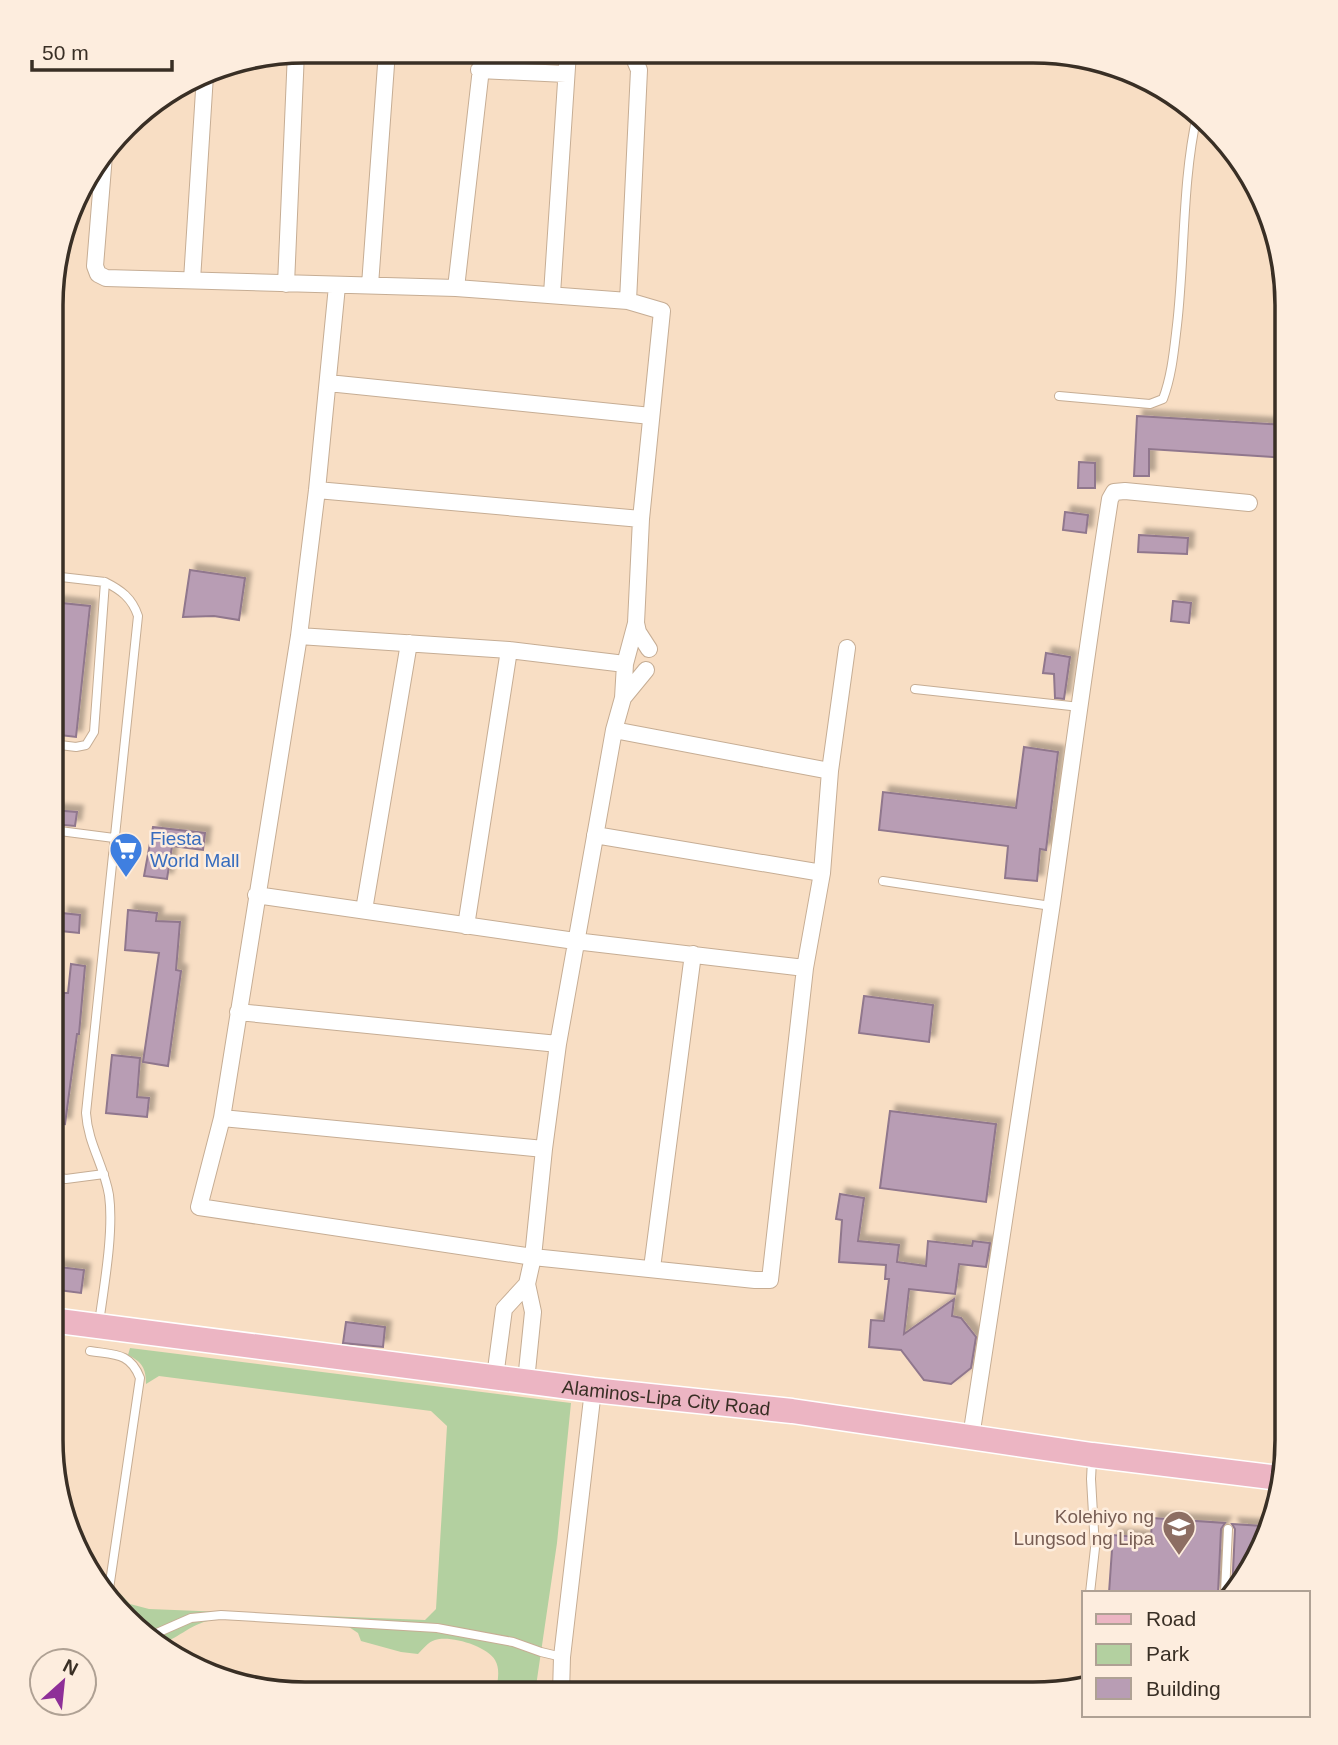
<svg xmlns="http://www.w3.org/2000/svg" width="1338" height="1745" font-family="Helvetica,sans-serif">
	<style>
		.green { fill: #b3d0a0 }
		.building { fill: #b89db4; stroke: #90778d; stroke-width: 2; filter: url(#shadow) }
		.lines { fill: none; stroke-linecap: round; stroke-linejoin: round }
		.service-casing { stroke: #c6ad94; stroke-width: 10 }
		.minor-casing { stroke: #c6ad94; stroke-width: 18 }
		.primary-casing { stroke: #fff; stroke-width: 27 }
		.service { stroke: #fff; stroke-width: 8 }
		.minor { stroke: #fff; stroke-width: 16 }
		.primary { stroke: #ecb5c3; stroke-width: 24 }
		.labels { text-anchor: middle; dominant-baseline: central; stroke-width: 5; stroke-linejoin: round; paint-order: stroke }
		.shop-label { font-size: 19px; fill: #366cbe; stroke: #fdedde; text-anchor: start }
		.street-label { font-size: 19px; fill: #392f25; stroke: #fdedde }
		.education-label { font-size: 19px; fill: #785e54; stroke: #fdedde; text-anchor: end }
		.rim { fill: none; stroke: #392f25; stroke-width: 3.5 }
	</style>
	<defs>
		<filter id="shadow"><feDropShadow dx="6" dy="-6" stdDeviation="2" flood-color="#0004"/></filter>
	</defs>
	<rect width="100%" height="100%" fill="#f8dec4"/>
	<path class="green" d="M 130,1348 L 571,1403 L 557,1543 L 535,1693 L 496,1693 C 497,1683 501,1670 495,1660 C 487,1646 450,1635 435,1640 C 428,1642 423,1649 418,1654 L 401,1652 L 361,1641 L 358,1633 L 349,1627 C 309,1624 250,1614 212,1620 C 189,1624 176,1641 158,1644 L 113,1594 L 114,1587 L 130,1604 L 149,1609 L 425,1620 L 436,1609 L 447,1426 L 431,1411 L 159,1376 L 146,1384 C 146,1368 142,1362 128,1355 Z"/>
	<path class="building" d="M 1137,416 L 1287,425 L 1287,458 L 1149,449 L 1149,476 L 1134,476 Z
		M 1079,462 L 1095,463 L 1095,488 L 1078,488 Z
		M 1065,512 L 1088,515 L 1086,533 L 1063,530 Z
		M 1139,535 L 1188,538 L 1187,554 L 1138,552 Z
		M 190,570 L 245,578 L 239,620 L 214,616 L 183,617 Z
		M 1173,601 L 1191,603 L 1189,623 L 1171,621 Z
		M 52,602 L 90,606 L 76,737 L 52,734 Z
		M 1046,653 L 1070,657 L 1064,699 L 1055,698 L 1054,674 L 1043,673 Z
		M 1024,747 L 1058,752 L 1046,850 L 1040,849 L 1037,881 L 1005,878 L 1008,846 L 879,830 L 883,792 L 1016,808 Z
		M 52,810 L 77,812 L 75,826 L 52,824 Z
		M 153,827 L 205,833 L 203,850 L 172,846 L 167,879 L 144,876 Z
		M 128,910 L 157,913 L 156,921 L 180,922 L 176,970 L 181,971 L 168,1066 L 143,1062 L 159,953 L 125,950 Z
		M 62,913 L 80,915 L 79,933 L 61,931 Z
		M 71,964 L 85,966 L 79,1034 L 77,1034 L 65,1124 L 51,1122 L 52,1053 L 56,1054 L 64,993 L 68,993 Z
		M 864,996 L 933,1005 L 929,1042 L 859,1033 Z
		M 112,1055 L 140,1058 L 137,1097 L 149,1098 L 147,1117 L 106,1113 Z
		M 890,1111 L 996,1124 L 986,1202 L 880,1188 Z
		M 840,1194 L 864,1198 L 858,1241 L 899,1245 L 897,1262 L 926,1266 L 928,1241 L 972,1246 L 973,1241 L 990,1243 L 986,1267 L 959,1264 L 955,1294 L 909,1289 L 904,1334 L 954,1299 L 952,1316 L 961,1318 L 976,1337 L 971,1368 L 951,1384 L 924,1380 L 901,1350 L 869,1347 L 871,1320 L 884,1321 L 889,1279 L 885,1279 L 886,1265 L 839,1262 L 842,1220 L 836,1219 Z
		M 51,1266 L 84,1270 L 81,1293 L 51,1289 Z
		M 346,1322 L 385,1327 L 383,1347 L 343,1343 Z
		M 1152,1518 L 1225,1523 L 1221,1529 L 1218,1593 L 1109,1593 L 1113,1535 L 1151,1538 Z
		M 1232,1524 L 1263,1526 L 1244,1581 L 1232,1592 L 1235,1529 Z"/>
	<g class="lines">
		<defs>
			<path id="service" d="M 1059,396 L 1150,404 L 1163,399 C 1172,375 1174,350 1177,325 C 1185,256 1182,182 1197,115
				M 915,689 L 1080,707
				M 52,744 L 76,747 L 86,745 L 94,732 L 105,582 L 52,576
				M 52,830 L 114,838
				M 883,881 L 1051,906
				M 51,1176 L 66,1179 L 104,1174
				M 99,1323 C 104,1286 114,1231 109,1195 C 104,1165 88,1144 86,1113 L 138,616 C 132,598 121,590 105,582
				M 90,1351 C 114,1355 130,1352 140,1378 L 109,1589
				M 1090,1593 L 1095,1548 L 1091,1479 L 1092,1460
				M 1225,1593 L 1228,1529
				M 150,1636 L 191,1618 L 221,1615 L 437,1628 L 513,1642 L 541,1652 L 562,1657"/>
			<path id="minor" d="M 628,52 L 634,58 L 639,70 L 628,301
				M 479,70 L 566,74
				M 104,155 L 95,266 L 98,274 L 106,278 L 456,288 L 628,301 L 662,311 L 641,519 L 636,623 L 625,664 L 623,698 L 614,730 L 558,1044 L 544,1149 L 533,1257 L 527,1284 L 533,1312 L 526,1381
				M 192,280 L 205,75
				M 286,284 L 296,52
				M 370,285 L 387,51
				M 337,286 L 317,490 L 299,636 L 222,1118 L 199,1207 L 533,1257 L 755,1280 L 770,1280 L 805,968 L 822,873 L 830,771 L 847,648
				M 456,288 L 483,51
				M 552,294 L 568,52
				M 328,383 L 651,416
				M 317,490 L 641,519
				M 636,623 L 638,632 L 649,649
				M 299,636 L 509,650 L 625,664
				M 623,698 L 646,670
				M 614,730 L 830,771
				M 595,835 L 822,873
				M 256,895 L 575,941 L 805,968
				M 364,910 L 409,643
				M 466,926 L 509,650
				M 238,1012 L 558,1044
				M 222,1118 L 544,1149
				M 652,1268 L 693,954
				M 495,1377 L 504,1309 L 527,1284
				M 971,1437 C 998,1259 1026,1081 1052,903 C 1071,768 1089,633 1110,499 L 1114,492 L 1125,491 L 1249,503
				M 561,1693 L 562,1657 L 593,1390"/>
			<g id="primary">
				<path id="s1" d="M 51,1320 L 593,1390 L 792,1411 L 1092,1455 L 1279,1478"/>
			</g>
		</defs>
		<use href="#service" class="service-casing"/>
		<use href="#minor" class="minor-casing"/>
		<use href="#primary" class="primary-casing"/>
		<use href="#service" class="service"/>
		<use href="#minor" class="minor"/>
		<use href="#primary" class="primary"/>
	</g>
	<defs>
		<symbol id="supermarket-pin" viewBox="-11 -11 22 30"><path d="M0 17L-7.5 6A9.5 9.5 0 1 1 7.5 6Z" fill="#3f7fe0" stroke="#fdedde"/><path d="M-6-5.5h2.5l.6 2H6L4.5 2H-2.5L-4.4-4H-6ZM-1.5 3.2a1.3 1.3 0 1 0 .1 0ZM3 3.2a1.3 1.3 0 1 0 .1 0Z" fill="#fff"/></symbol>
		<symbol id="university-pin" viewBox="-11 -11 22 30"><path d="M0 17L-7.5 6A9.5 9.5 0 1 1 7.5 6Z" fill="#8d6e63" stroke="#fdedde"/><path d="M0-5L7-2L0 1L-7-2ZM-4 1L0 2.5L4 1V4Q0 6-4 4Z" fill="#fff"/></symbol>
	</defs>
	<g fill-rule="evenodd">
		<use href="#supermarket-pin" x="107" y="830" width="38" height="52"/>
		<use href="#university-pin" x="1160" y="1508" width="38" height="52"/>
	</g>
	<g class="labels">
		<g class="shop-label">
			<text x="150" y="838">Fiesta<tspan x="150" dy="22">World Mall</tspan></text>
		</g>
		<g class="street-label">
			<text stroke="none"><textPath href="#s1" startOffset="620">Alaminos-Lipa City Road</textPath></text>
		</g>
		<g class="education-label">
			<text x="1154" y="1516">Kolehiyo ng<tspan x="1154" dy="22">Lungsod ng Lipa</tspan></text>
		</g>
	</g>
	<path d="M0 0H1338V1745H0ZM305 63H1033A242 242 0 0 1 1275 305V1440A242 242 0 0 1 1033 1682H305A242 242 0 0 1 63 1440V305A242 242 0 0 1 305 63Z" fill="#fdedde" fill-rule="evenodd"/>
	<path class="rim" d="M305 63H1033A242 242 0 0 1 1275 305V1440A242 242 0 0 1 1033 1682H305A242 242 0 0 1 63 1440V305A242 242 0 0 1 305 63Z"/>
	<rect x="1082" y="1591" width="228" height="126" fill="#fdedde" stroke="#afa194" stroke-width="2"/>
	<rect x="1096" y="1614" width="35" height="10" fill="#ecb5c3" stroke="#afa194" stroke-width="2"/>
	<text x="1146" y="1626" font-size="21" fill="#392f25">Road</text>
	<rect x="1096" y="1644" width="35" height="21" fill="#b3d0a0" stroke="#afa194" stroke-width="2"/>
	<text x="1146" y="1661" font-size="21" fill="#392f25">Park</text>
	<rect x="1096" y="1678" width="35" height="21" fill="#b89db4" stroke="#afa194" stroke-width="2"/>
	<text x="1146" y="1696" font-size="21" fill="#392f25">Building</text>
	<g transform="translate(63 1682) rotate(27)"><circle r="33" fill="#fdedde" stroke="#afa194" stroke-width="2"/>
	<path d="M0-5L12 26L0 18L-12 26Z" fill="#8e2f98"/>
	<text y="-10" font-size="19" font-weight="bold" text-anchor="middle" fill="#392f25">N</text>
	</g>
	<path d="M32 60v10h140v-10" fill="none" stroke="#392f25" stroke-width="3.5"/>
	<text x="42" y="60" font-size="21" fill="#392f25" stroke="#fdedde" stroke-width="5" paint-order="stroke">50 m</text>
</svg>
